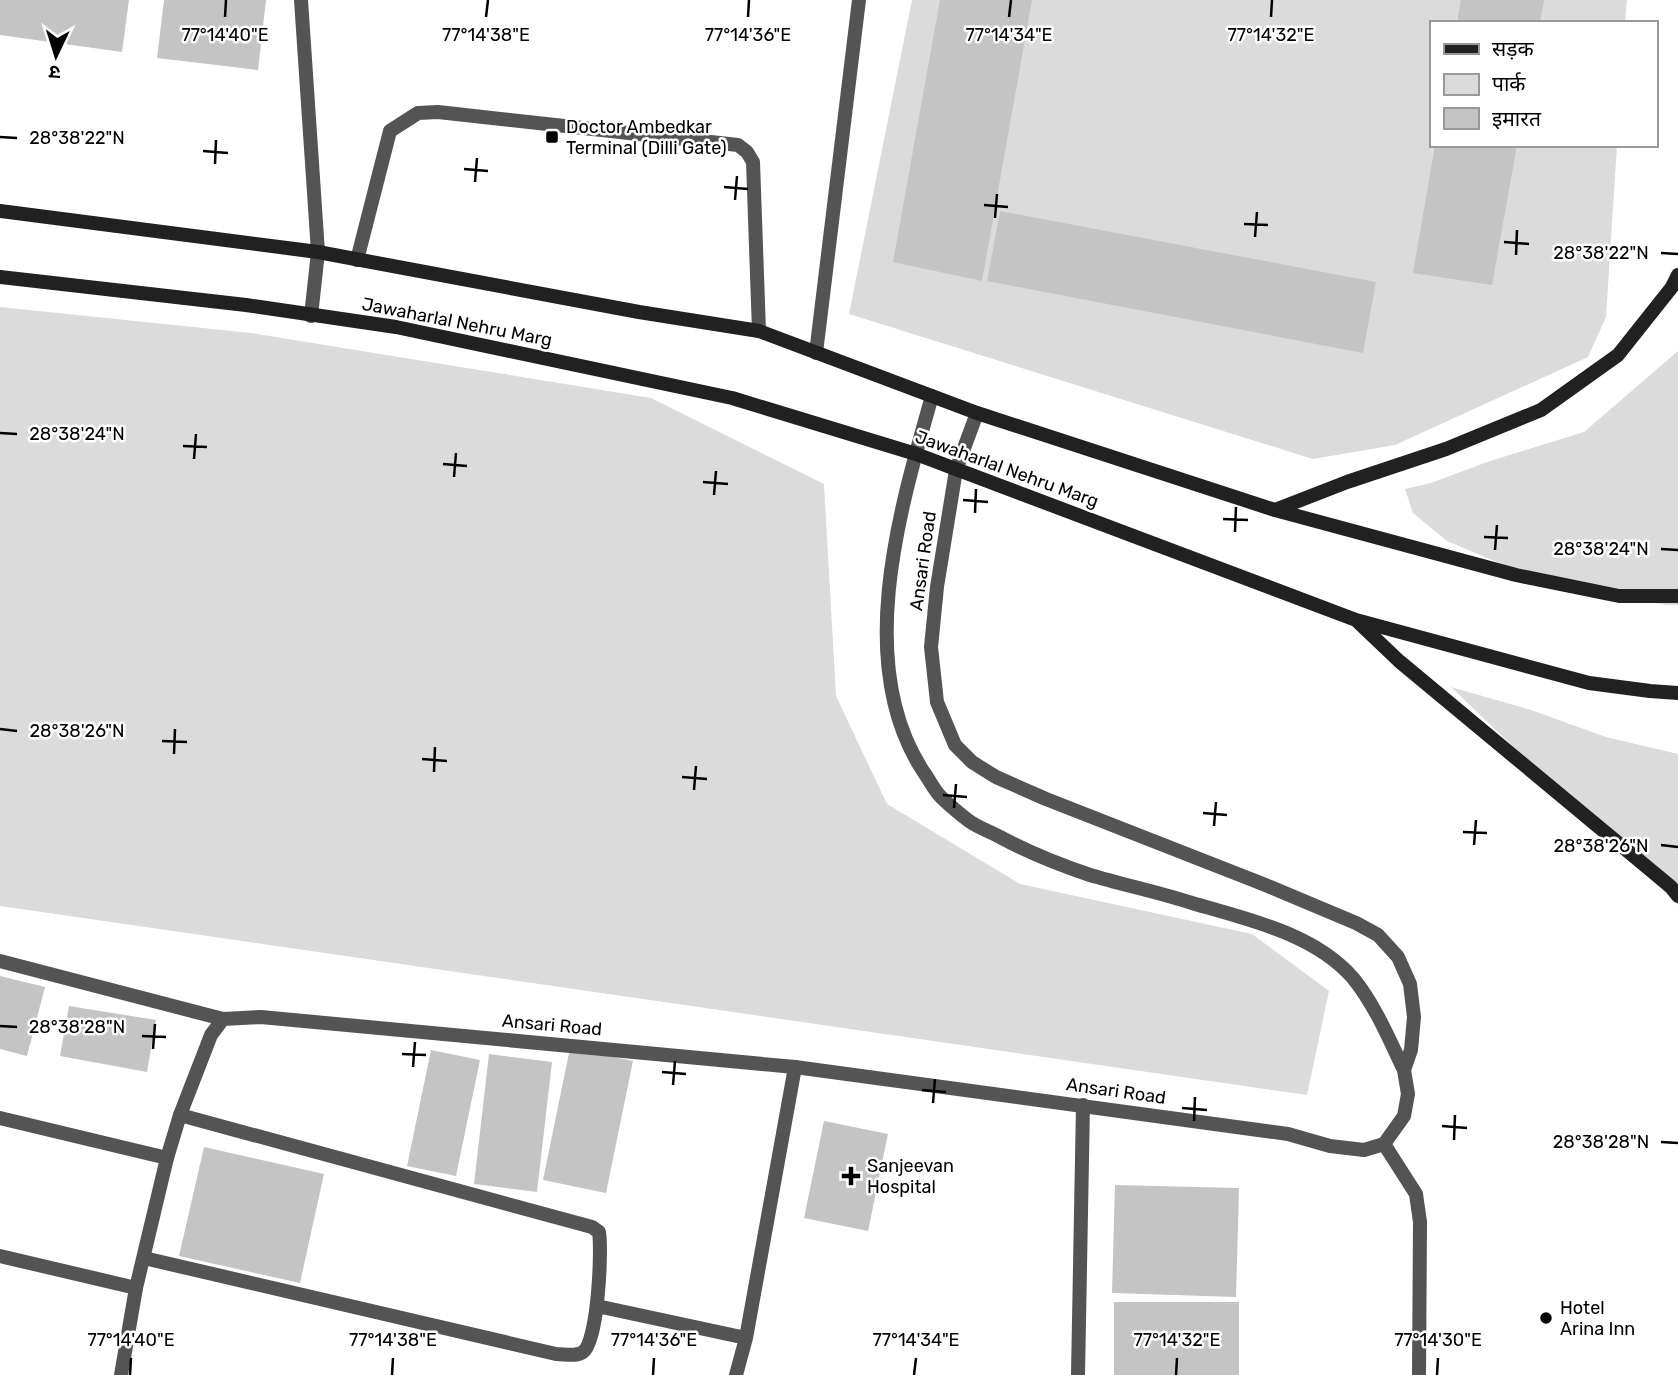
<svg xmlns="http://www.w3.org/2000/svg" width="1678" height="1375" font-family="Rubik,'Noto Sans Devanagari',sans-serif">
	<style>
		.green { fill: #dbdbdb }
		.building { fill: #c4c4c4 }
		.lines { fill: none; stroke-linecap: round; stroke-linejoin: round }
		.service { stroke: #545454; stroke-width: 14 }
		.minor { stroke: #545454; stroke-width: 14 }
		.tertiary { stroke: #545454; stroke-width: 14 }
		.secondary { stroke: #212121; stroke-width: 14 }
		.ticks { fill: none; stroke: #000; stroke-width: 2.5 }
		.poi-dot { fill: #000; stroke: #fff; stroke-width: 2.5 }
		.labels { text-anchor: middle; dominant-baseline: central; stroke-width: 5; stroke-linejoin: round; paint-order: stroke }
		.poi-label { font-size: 18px; fill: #000; stroke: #fff; text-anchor: start }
		.street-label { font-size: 18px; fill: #000; stroke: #fff }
		.ticks-label { font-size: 18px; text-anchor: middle; fill: #000; stroke: #fff; stroke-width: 5; stroke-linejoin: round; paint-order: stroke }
	</style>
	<rect width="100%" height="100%" fill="#fff"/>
	<path class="green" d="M 912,0 L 1627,0 L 1625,23 L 1431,23 L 1431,145 L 1617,145 L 1606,317 L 1588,357 L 1395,445 L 1313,459 L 849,314 Z
		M 0,307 L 251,333 L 651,398 L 824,484 L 836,696 L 887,804 L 1020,884 L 1252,934 L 1329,991 L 1307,1095 L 0,906 Z
		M 1678,351 L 1678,605 L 1666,605 L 1530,576 L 1447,541 L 1413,513 L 1405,489 L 1431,483 L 1490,461 L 1584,432 Z
		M 1451,687 L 1531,710 L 1606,737 L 1678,754 L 1678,905 Z"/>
	<path class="building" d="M 0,0 L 129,0 L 122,52 L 0,35 Z
		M 164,0 L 266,0 L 258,70 L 157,58 Z
		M 940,0 L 1032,0 L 982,281 L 893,262 Z
		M 1461,0 L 1544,0 L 1540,23 L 1457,23 Z
		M 1435,145 L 1517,145 L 1492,285 L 1413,273 Z
		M 1000,211 L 1376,282 L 1363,353 L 987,281 Z
		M 0,976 L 45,987 L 27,1056 L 0,1049 Z
		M 69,1006 L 156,1020 L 147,1072 L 60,1056 Z
		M 570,1048 L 633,1061 L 606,1193 L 543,1180 Z
		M 431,1050 L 480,1060 L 456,1176 L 407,1166 Z
		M 489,1054 L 552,1062 L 537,1192 L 474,1184 Z
		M 824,1121 L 888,1134 L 868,1231 L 804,1218 Z
		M 204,1147 L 324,1174 L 300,1283 L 179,1256 Z
		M 1115,1185 L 1239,1188 L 1236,1297 L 1112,1293 Z
		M 1114,1302 L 1239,1302 L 1239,1375 L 1114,1375 Z"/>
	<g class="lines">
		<path class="service" d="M 301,0 L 318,252 L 311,316
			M 357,260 L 390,131 L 418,113 L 438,112 L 738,145 L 747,152 L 753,162 L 759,331
			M 1384,1144 L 1416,1194 L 1420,1222 L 1419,1375"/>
		<path class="minor" d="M 816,353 L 859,0
			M 0,961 L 223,1019
			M 0,1118 L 167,1158
			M 0,1256 L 136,1288
			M 144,1258 L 556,1354 C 565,1354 576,1357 583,1352 C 598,1342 602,1251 599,1232 L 592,1227 L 180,1115
			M 597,1306 L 746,1338
			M 736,1375 L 746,1338 L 795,1067
			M 1078,1375 L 1083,1105"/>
		<path class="tertiary" d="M 932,396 C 900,509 853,664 923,771 C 929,779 934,790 941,797 C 949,805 960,814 969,821 C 979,828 991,832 1002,838 C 1030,853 1060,865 1090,875 C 1124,885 1158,892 1192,903 C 1246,919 1314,933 1353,978 C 1375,1005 1389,1039 1404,1070
			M 121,1375 L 136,1288 L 167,1158 L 180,1115 L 211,1035 L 223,1019 L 261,1017 L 795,1067 L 1288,1134 L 1330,1146 L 1364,1150 L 1384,1144 L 1404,1116 L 1408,1094 L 1404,1070 L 1411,1050 L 1414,1017 L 1410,984 L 1398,957 L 1378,935 L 1356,923 L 1263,884 L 1046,799 L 996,777 L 972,762 L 955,745 L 937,702 L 931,647 L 937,587 L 956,470 L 977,413"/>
		<path class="secondary" d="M 0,211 L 318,252 L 639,312 L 759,331 L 977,413 L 1275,510 L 1516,575 L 1619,596 L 1678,596
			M 0,277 L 246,305 L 396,327 L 732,398 L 916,454 L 1356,620 L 1589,683 L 1650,691 L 1678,693
			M 1275,510 L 1347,482 L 1446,449 L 1541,410 L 1618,355 L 1672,287 L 1678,275
			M 1357,621 L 1399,661 L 1671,887 L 1678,896"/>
	</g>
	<path class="ticks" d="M 225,17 L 226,0M 486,17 L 488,0M 748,17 L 749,0M 1009,17 L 1011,0M 1271,17 L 1272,0M 0,137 L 17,138M 203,151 L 228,153M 215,164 L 216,140M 464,169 L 488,171M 475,182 L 477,158M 724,187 L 748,189M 735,200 L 737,176M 984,205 L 1008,207M 995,218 L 997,194M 1244,224 L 1268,225M 1255,237 L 1257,212M 1504,242 L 1529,244M 1661,253 L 1678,254M 1516,255 L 1517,230M 0,433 L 17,434M 183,446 L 207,447M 194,459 L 196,434M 443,464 L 467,466M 454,477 L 456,453M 703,482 L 728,484M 714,495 L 716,471M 963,500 L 988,502M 975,513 L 976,489M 1223,519 L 1248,520M 1235,532 L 1236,507M 1484,537 L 1508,538M 1661,549 L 1678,550M 1495,550 L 1497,525M 0,729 L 17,731M 162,741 L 187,742M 174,754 L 175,729M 422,759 L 447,761M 434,772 L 435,747M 682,777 L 707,779M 694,790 L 696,766M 943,795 L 967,797M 954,808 L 956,784M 1203,813 L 1227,815M 1214,826 L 1216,802M 1463,832 L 1487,833M 1474,845 L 1476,820M 1661,845 L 1678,847M 0,1026 L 17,1027M 142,1036 L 166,1037M 153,1049 L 155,1024M 402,1054 L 426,1055M 413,1067 L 415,1042M 662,1072 L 686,1074M 673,1085 L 675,1061M 922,1090 L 946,1092M 933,1103 L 935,1079M 1182,1108 L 1207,1110M 1194,1121 L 1195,1097M 1442,1126 L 1467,1128M 1454,1140 L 1455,1115M 1661,1142 L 1678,1143M 130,1375 L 131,1358M 392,1375 L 393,1358M 653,1375 L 654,1358M 914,1375 L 916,1358M 1176,1375 L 1177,1358M 1437,1375 L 1438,1358"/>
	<g class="poi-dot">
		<rect x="545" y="130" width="14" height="14" rx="3.5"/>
		<path d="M847.5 1165.5h7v7h7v7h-7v7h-7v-7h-7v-7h7z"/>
		<circle cx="1546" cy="1318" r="7"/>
	</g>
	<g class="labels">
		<g class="poi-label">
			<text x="566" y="127">Doctor Ambedkar<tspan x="566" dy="21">Terminal (Dilli Gate)</tspan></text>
			<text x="867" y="1166">Sanjeevan<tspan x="867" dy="21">Hospital</tspan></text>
			<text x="1560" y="1308">Hotel<tspan x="1560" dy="21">Arina Inn</tspan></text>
		</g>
		<g class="street-label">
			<text transform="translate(457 322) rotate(11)">Jawaharlal Nehru Marg</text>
			<text transform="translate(1007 469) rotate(20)">Jawaharlal Nehru Marg</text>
			<text transform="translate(923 561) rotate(-82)">Ansari Road</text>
			<text transform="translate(552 1025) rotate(5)">Ansari Road</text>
			<text transform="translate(1116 1091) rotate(8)">Ansari Road</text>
		</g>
	</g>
	<g class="ticks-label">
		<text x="225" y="41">77°14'40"E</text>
		<text x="486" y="41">77°14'38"E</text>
		<text x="748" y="41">77°14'36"E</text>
		<text x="1009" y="41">77°14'34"E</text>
		<text x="1271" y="41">77°14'32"E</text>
		<text x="77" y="144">28°38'22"N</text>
		<text x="1601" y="259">28°38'22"N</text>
		<text x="77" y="440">28°38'24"N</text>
		<text x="1601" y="555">28°38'24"N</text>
		<text x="77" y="737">28°38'26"N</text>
		<text x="1601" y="852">28°38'26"N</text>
		<text x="77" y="1033">28°38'28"N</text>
		<text x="1601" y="1148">28°38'28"N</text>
		<text x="131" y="1346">77°14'40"E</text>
		<text x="393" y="1346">77°14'38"E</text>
		<text x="654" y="1346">77°14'36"E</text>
		<text x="916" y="1346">77°14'34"E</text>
		<text x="1177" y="1346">77°14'32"E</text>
		<text x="1438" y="1346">77°14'30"E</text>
	</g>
	<rect x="1430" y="21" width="228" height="126" fill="#ffffff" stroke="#999999" stroke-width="2"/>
	<rect x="1444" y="44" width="35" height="10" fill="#212121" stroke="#999999" stroke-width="2"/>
	<text x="1492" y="56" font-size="21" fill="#000000">सड़क</text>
	<rect x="1444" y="74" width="35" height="21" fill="#dbdbdb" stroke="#999999" stroke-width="2"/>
	<text x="1492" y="91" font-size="21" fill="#000000">पार्क</text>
	<rect x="1444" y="108" width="35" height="21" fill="#c4c4c4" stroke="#999999" stroke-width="2"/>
	<text x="1492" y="126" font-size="21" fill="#000000">इमारत</text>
	<g transform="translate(56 56) rotate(184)" stroke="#ffffff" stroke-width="5" paint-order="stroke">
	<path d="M0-5L12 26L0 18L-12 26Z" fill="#000000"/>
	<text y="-10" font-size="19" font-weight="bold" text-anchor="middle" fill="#000000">उ</text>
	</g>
</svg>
